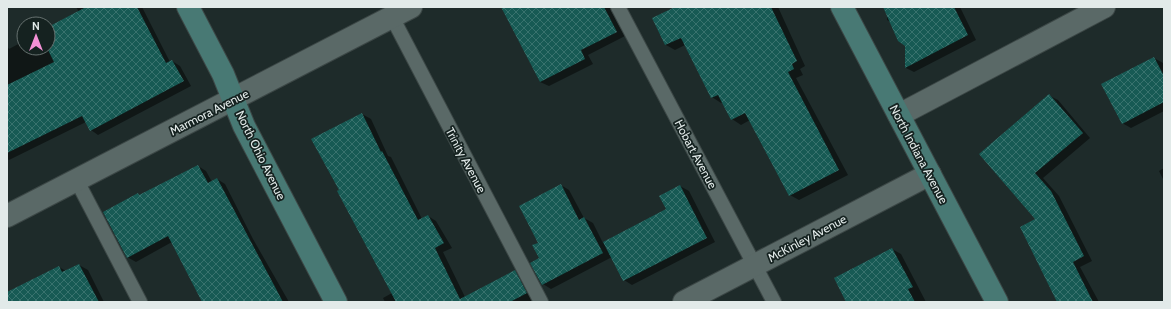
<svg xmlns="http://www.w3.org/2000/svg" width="1171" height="309" font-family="Cabin,sans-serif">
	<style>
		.shadow { fill: #0007 }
		.building { fill: url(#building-cross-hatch) }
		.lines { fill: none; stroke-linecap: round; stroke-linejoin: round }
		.lane-casing { stroke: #3c4746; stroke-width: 16 }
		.street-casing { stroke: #3c4746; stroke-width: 24 }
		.secondary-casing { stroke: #3c4746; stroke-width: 24 }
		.lane { stroke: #5a6967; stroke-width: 14 }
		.street { stroke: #5a6967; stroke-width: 22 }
		.secondary { stroke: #487974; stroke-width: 22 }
		.labels { text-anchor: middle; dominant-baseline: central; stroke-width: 3.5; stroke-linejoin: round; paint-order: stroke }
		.street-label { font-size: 12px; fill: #e2eae9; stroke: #152220 }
	</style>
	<defs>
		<pattern id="building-cross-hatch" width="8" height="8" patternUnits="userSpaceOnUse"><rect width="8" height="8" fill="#175a54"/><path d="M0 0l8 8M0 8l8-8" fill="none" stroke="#38726d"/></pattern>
	</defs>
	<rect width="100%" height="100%" fill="#1e2b2a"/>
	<path class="shadow" d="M 76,7 L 142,7 L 170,62 L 172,61 L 180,66 L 191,86 L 98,135 L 91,130 L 86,122 L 9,160 L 7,159 L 7,46 L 9,49 L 24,41 L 24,48 L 48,48 L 48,28 L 79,12 Z
		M 517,7 L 609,7 L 625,36 L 588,55 L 593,64 L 549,86 L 540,82 Z
		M 677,7 L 778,7 L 805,66 L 800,69 L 803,75 L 796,78 L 848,175 L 799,200 L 790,195 L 750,120 L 741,125 L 732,119 L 723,102 L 721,103 L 712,97 L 685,45 L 675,50 L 666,45 Z
		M 885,7 L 960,7 L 976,40 L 914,72 L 906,68 L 906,45 L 891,22 L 887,20 L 887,9 Z
		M 1154,58 L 1163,63 L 1164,66 L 1164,111 L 1131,128 L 1122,123 Z
		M 1050,96 L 1058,100 L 1090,138 L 1043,178 L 1059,196 L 1092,261 L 1080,267 L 1099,302 L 1058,302 L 1037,220 L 981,154 Z
		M 362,114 L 371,119 L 388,156 L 391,157 L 422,219 L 428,216 L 436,221 L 452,248 L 443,252 L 465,297 L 515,272 L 523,276 L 537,302 L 385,302 L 383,298 L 392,293 L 340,191 Z
		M 198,166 L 206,171 L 212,182 L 217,179 L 225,184 L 253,239 L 289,302 L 202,302 L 172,242 L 136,262 L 127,257 L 138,194 L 141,196 Z
		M 1164,168 L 1164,181 L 1159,171 Z
		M 561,185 L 569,190 L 584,218 L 593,223 L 603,243 L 667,210 L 680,186 L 689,191 L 715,242 L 632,285 L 624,280 L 612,257 L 551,289 L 543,284 L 539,243 Z
		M 892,249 L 901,254 L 926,302 L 847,302 Z
		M 79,265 L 88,270 L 104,302 L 7,302 L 7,294 L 59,267 L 66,271 Z"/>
	<path class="building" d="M 86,7 L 137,7 L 166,63 L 172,60 L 184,81 L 90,131 L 82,116 L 7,153 L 7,85 L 54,62 L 48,50 L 48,27 Z
		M 501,7 L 604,7 L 617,32 L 581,50 L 585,59 L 540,82 Z
		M 675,7 L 771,7 L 797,61 L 792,64 L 794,69 L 788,72 L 839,170 L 789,196 L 745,113 L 731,120 L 718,95 L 711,98 L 681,38 L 665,45 L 652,18 Z
		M 883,7 L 954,7 L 968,35 L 905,68 L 905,46 L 898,41 Z
		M 1154,57 L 1164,76 L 1164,102 L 1122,124 L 1101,84 Z
		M 1049,94 L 1083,133 L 1035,173 L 1051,191 L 1084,256 L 1073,262 L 1093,302 L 1057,302 L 1020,227 L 1035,219 L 979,154 Z
		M 362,113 L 381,152 L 382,151 L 418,220 L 428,215 L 444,243 L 435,248 L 460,299 L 515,270 L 527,293 L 510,302 L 396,302 L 337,191 L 339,190 L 311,139 Z
		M 198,165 L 208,183 L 217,178 L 283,302 L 202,302 L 168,236 L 127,258 L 103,212 L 138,193 L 139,195 Z
		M 561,184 L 579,220 L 584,217 L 603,253 L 542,285 L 530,263 L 539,258 L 532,245 L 538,243 L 519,206 Z
		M 680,185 L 707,238 L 623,281 L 603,242 L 666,209 L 659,196 Z
		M 892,248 L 913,287 L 908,289 L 915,302 L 846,302 L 834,278 Z
		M 79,264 L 99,302 L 7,302 L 7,292 L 59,266 L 62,272 Z"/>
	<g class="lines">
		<defs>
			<path id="lane" d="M 618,7 L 774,302
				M 392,17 L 541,302
				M 77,181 L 140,302"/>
			<path id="street" d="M 899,115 L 1104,7
				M 7,216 L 411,7
				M 684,302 L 930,174"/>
			<path id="secondary" d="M 188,7 L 223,74 L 244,126 L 336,302
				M 842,7 L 997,302"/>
		</defs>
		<use href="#lane" class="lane-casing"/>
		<use href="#street" class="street-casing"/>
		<use href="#secondary" class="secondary-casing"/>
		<use href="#lane" class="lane"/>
		<use href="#street" class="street"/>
		<use href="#secondary" class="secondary"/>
	</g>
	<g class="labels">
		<g class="street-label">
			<text transform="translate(209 112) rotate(-27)">Marmora Avenue</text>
			<text transform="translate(696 154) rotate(62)">Hobart Avenue</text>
			<text transform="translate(919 154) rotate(62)">North Indiana Avenue</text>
			<text transform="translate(261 155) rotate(64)">North Ohio Avenue</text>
			<text transform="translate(466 160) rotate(62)">Trinity Avenue</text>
			<text transform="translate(807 238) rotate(-28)">McKinley Avenue</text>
		</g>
	</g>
	<rect width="1171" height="309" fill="none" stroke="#e2eae9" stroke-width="16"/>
	<g transform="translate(36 36)"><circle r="19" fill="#152220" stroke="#677270"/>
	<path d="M0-3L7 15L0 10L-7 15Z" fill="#f391d5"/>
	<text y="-6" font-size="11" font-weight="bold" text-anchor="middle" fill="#e2eae9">N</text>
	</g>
</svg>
